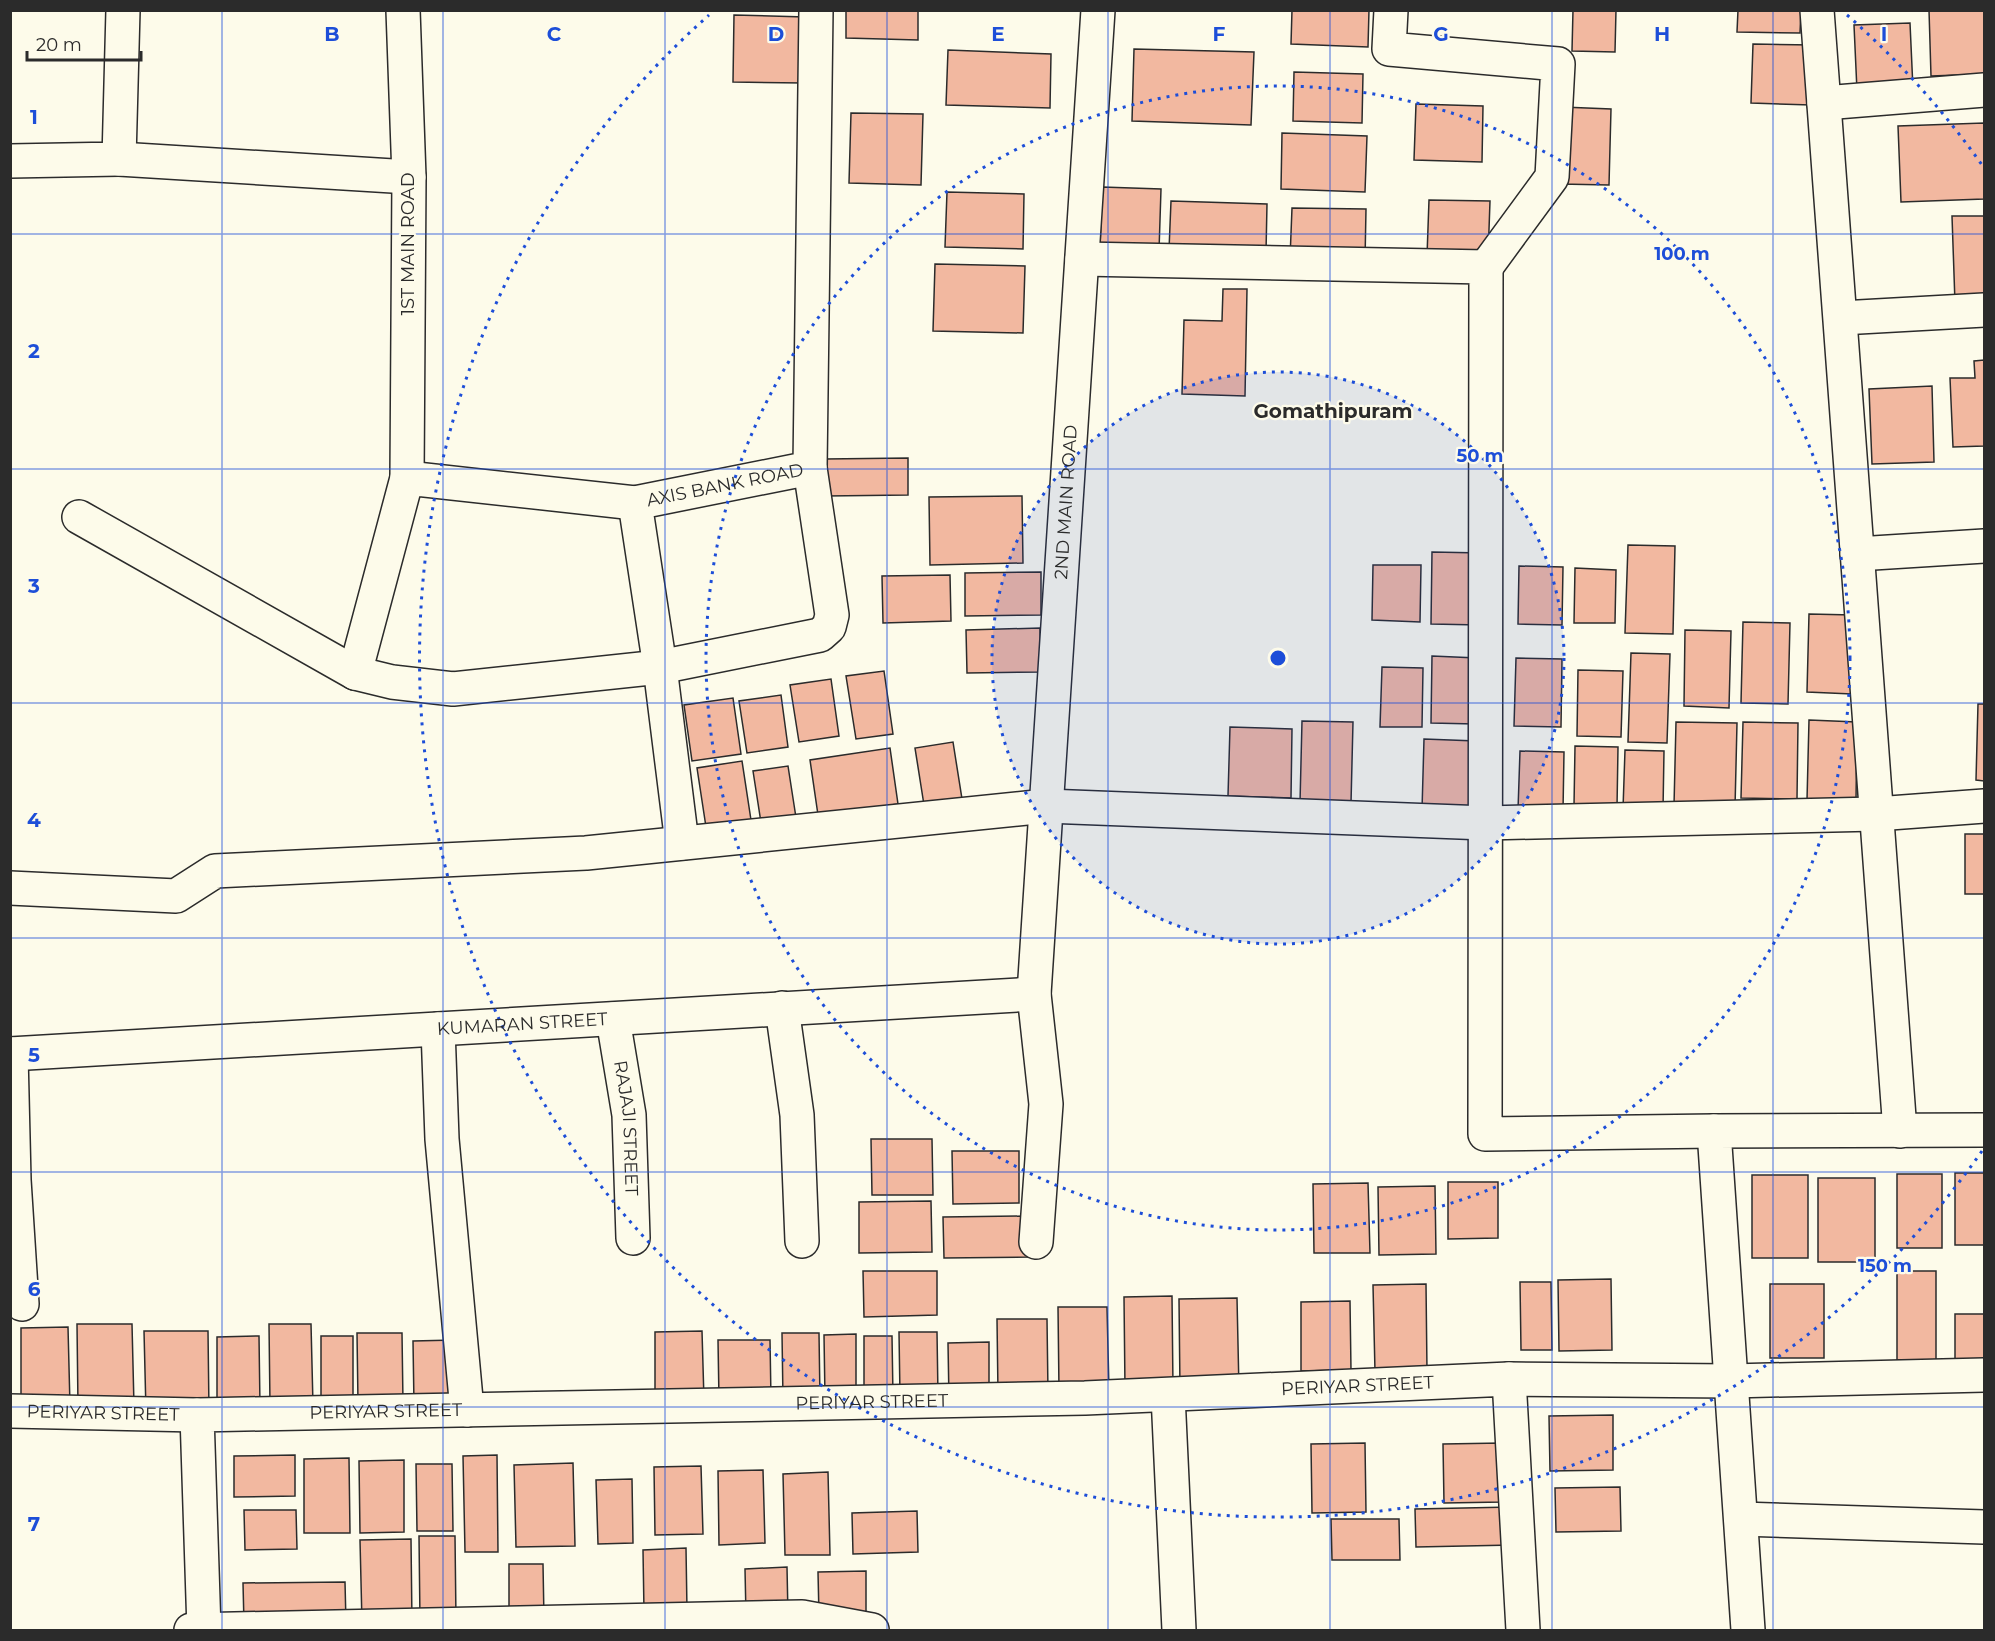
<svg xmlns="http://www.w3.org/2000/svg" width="1995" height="1641" font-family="Montserrat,sans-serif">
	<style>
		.building { fill: #f2b8a0; stroke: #2b2b2b; stroke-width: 1.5 }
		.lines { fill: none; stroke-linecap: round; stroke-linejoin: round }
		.minor-casing { stroke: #2b2b2b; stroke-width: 36 }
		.minor { stroke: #fdfbea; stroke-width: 33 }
		.grid { fill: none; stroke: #1d4ed8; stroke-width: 1.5; stroke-opacity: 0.55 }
		.ring { fill: none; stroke: #1d4ed8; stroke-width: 3; stroke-dasharray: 3 6 }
		.labels { text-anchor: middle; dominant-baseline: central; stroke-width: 4.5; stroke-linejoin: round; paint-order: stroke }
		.street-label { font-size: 18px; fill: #2b2b2b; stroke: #fdfbea }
		.neighbourhood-label { font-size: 20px; font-weight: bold; fill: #2b2b2b; stroke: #fdfbea }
		.grid-label { font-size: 20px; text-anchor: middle; font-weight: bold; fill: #1d4ed8; stroke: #fdfbea; stroke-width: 4.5; stroke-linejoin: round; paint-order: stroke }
		.centre { fill: #1d4ed8; stroke: #fdfbea; stroke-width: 3 }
		.ring-label { font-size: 18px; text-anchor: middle; font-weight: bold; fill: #1d4ed8; stroke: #fdfbea; stroke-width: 4.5; stroke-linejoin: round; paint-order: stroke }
	</style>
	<rect width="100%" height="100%" fill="#fdfbea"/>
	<path class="building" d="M 846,10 L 918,10 L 918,40 L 846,38 Z
		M 1292,10 L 1369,10 L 1368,47 L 1291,44 Z
		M 1573,10 L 1616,10 L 1615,52 L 1572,51 Z
		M 1738,10 L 1801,10 L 1800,33 L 1737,32 Z
		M 1929,10 L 1984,10 L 1984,74 L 1931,76 Z
		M 734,15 L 805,17 L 803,83 L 733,82 Z
		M 1910,23 L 1913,89 L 1857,91 L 1854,25 Z
		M 1753,44 L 1813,45 L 1811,105 L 1751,103 Z
		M 1134,49 L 1254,52 L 1251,125 L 1132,121 Z
		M 948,50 L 1051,54 L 1050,108 L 946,105 Z
		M 1294,72 L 1363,74 L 1362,123 L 1293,121 Z
		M 1416,104 L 1483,106 L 1482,162 L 1414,160 Z
		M 1562,107 L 1611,109 L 1609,185 L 1560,184 Z
		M 851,113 L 923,114 L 921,185 L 849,183 Z
		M 1984,123 L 1984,199 L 1901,202 L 1898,126 Z
		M 1282,133 L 1367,136 L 1365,192 L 1281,189 Z
		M 1102,187 L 1161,189 L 1159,251 L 1100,249 Z
		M 947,192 L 1024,194 L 1023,249 L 945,247 Z
		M 1429,200 L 1490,201 L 1488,258 L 1427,256 Z
		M 1171,201 L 1267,204 L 1266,252 L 1169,250 Z
		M 1292,208 L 1366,209 L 1365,261 L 1290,259 Z
		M 1952,216 L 1984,216 L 1984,302 L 1955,303 Z
		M 935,264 L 1025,266 L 1023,333 L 933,331 Z
		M 1223,289 L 1247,289 L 1245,396 L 1182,394 L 1184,320 L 1222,321 Z
		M 1984,360 L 1984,446 L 1953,447 L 1950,378 L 1975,378 L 1974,361 Z
		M 1932,386 L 1934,462 L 1872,464 L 1869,389 Z
		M 908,458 L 908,495 L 826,496 L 825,459 Z
		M 1022,496 L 1023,563 L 930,565 L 929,497 Z
		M 1628,545 L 1675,546 L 1673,634 L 1625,633 Z
		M 1432,552 L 1482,553 L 1480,625 L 1431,624 Z
		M 1373,565 L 1421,565 L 1420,622 L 1372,620 Z
		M 1519,566 L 1563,567 L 1562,625 L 1518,624 Z
		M 1575,568 L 1616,570 L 1615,623 L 1574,623 Z
		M 1041,572 L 1041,615 L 965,616 L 965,573 Z
		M 950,575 L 951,621 L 883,623 L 882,576 Z
		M 1809,614 L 1853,615 L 1852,694 L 1807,692 Z
		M 1743,622 L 1790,623 L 1788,704 L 1741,703 Z
		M 1040,628 L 1041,672 L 967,673 L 966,630 Z
		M 1685,630 L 1731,631 L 1729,708 L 1684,706 Z
		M 1631,653 L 1670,654 L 1667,743 L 1628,742 Z
		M 1432,656 L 1477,658 L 1475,724 L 1431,723 Z
		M 1516,658 L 1562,659 L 1561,727 L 1514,726 Z
		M 1382,667 L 1423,668 L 1422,727 L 1380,727 Z
		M 1578,670 L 1623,671 L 1621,737 L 1577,736 Z
		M 884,671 L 893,734 L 856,739 L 846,676 Z
		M 831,679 L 839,736 L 799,742 L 790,685 Z
		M 781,695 L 788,747 L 747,753 L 739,701 Z
		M 733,698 L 741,754 L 692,761 L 684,705 Z
		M 1978,704 L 1984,704 L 1984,781 L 1976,780 Z
		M 1809,720 L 1857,722 L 1856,801 L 1807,800 Z
		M 1302,721 L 1353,722 L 1351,803 L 1300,803 Z
		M 1676,722 L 1737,723 L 1735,808 L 1674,806 Z
		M 1743,722 L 1798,723 L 1797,799 L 1741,798 Z
		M 1230,727 L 1292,729 L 1291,798 L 1228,796 Z
		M 1424,739 L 1476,741 L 1475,811 L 1422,810 Z
		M 953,742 L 962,799 L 924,805 L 915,748 Z
		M 1575,746 L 1618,747 L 1617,808 L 1574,806 Z
		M 890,748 L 898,804 L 818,815 L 810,760 Z
		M 1625,750 L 1664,751 L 1663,810 L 1623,809 Z
		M 1520,751 L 1564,752 L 1563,811 L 1518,810 Z
		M 742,761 L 751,820 L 706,827 L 697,768 Z
		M 788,766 L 797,824 L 762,829 L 753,771 Z
		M 1965,834 L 1984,834 L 1984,894 L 1965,894 Z
		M 871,1139 L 932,1139 L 933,1195 L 872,1195 Z
		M 952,1151 L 1019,1151 L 1019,1203 L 953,1204 Z
		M 1955,1173 L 1984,1173 L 1984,1245 L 1955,1245 Z
		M 1897,1174 L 1942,1174 L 1942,1248 L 1897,1248 Z
		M 1752,1175 L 1808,1175 L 1808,1258 L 1752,1258 Z
		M 1818,1178 L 1875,1178 L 1875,1262 L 1818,1262 Z
		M 1448,1182 L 1498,1182 L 1498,1238 L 1448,1239 Z
		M 1368,1183 L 1370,1253 L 1314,1253 L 1313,1184 Z
		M 1435,1186 L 1436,1254 L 1379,1255 L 1378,1187 Z
		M 931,1201 L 932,1252 L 859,1253 L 859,1202 Z
		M 1028,1216 L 1029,1257 L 944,1258 L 943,1217 Z
		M 863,1271 L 937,1271 L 937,1315 L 864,1317 Z
		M 1897,1271 L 1936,1271 L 1936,1360 L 1897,1360 Z
		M 1611,1279 L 1612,1350 L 1559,1351 L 1558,1280 Z
		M 1520,1282 L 1551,1282 L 1552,1350 L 1521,1350 Z
		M 1426,1284 L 1427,1371 L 1375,1372 L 1373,1285 Z
		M 1770,1284 L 1824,1284 L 1824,1358 L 1770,1358 Z
		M 1172,1296 L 1173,1388 L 1125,1389 L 1124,1297 Z
		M 1237,1298 L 1239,1390 L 1180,1390 L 1179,1299 Z
		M 1350,1301 L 1351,1370 L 1301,1371 L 1301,1302 Z
		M 1058,1307 L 1107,1307 L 1109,1391 L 1059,1391 Z
		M 1955,1314 L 1984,1314 L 1984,1360 L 1955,1360 Z
		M 997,1319 L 1047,1319 L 1048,1393 L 998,1394 Z
		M 77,1324 L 132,1324 L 134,1406 L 78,1407 Z
		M 269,1324 L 311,1324 L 313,1405 L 270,1405 Z
		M 68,1327 L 70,1406 L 21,1407 L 21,1328 Z
		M 144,1331 L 208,1331 L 209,1412 L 146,1412 Z
		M 702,1331 L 704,1400 L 655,1400 L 655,1332 Z
		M 899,1332 L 937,1332 L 938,1396 L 900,1396 Z
		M 357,1333 L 402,1333 L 403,1403 L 358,1403 Z
		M 782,1333 L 819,1333 L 820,1400 L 783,1400 Z
		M 856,1334 L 856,1398 L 825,1398 L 824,1335 Z
		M 259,1336 L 260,1407 L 217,1407 L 217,1337 Z
		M 321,1336 L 353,1336 L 353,1412 L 321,1412 Z
		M 864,1336 L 892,1336 L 893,1397 L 864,1398 Z
		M 455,1340 L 456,1405 L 414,1405 L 413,1341 Z
		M 718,1340 L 770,1340 L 771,1399 L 719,1400 Z
		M 989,1342 L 989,1399 L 949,1400 L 948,1343 Z
		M 1613,1415 L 1613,1470 L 1550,1471 L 1549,1416 Z
		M 1365,1443 L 1366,1512 L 1312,1513 L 1311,1444 Z
		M 1502,1443 L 1503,1502 L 1444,1503 L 1443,1444 Z
		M 295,1455 L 295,1496 L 234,1497 L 234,1456 Z
		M 497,1455 L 498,1552 L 465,1552 L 463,1456 Z
		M 349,1458 L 350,1533 L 304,1533 L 304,1459 Z
		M 404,1460 L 404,1532 L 360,1533 L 359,1461 Z
		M 573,1463 L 575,1546 L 516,1547 L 514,1465 Z
		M 416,1464 L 452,1464 L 453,1531 L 417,1531 Z
		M 701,1466 L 703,1534 L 655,1535 L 654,1467 Z
		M 763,1470 L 765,1543 L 719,1545 L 718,1471 Z
		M 828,1472 L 830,1555 L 785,1555 L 783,1474 Z
		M 632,1479 L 633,1543 L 598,1544 L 596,1480 Z
		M 1620,1487 L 1621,1531 L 1556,1532 L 1555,1488 Z
		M 1512,1507 L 1513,1545 L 1416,1547 L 1415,1509 Z
		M 244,1510 L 296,1510 L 297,1549 L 245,1550 Z
		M 917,1511 L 918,1552 L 853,1554 L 852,1513 Z
		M 1331,1519 L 1399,1519 L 1400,1560 L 1332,1560 Z
		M 419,1536 L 455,1536 L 456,1620 L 420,1621 Z
		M 411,1539 L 412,1623 L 362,1623 L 360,1540 Z
		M 686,1548 L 687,1611 L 644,1612 L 643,1550 Z
		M 509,1564 L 543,1564 L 544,1619 L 509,1619 Z
		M 787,1567 L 788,1616 L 746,1616 L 745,1569 Z
		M 866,1571 L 866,1614 L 819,1616 L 818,1572 Z
		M 345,1582 L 346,1623 L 244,1624 L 243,1583 Z"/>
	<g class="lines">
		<defs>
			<g id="minor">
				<path d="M 403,10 L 409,177 L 407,478"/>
				<path d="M 1391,10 L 1389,49 L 1558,64 L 1552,177 L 1486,267"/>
				<path d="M 1817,10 L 1900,1131"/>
				<path d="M 1824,103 L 1984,90"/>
				<path d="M 119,159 L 409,177"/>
				<path d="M 10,161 L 119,159 L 123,10"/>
				<path d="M 1082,259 L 1486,267 L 1485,1134 L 1714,1131"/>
				<path d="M 1841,318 L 1984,310"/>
				<path d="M 79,517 L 355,673 L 392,682 L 453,689 L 660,667 L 820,635 L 829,627 L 832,615 L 810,468"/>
				<path d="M 1857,554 L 1984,546"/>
				<path d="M 355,673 L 407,478 L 635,503"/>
				<path id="s1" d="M 682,843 L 660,667 L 635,503 L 810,468 L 816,10"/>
				<path d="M 10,888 L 176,896 L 215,871 L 586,853 L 1046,806 L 1486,823 L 1876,814 L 1984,806"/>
				<path d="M 782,1008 L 797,1115 L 802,1241"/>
				<path id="s2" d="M 613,1019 L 629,1115 L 633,1238"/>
				<path d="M 438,1029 L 442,1139 L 467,1410"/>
				<path id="s3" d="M 10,1054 L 1034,994"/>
				<path d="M 11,1054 L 14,1180 L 22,1304"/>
				<path id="s4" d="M 1036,1242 L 1046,1104 L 1034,994 L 1098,10"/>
				<path d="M 1509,1379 L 1731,1381 L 1984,1375"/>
				<path d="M 1168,1395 L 1179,1630"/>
				<path id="s5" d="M 10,1411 L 197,1415"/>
				<path d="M 1741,1519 L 1984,1527"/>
				<path d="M 191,1630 L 802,1617 L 872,1630"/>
				<path id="s6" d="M 204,1630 L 197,1415 L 1085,1398 L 1509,1379 L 1523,1630"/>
				<path d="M 1748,1630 L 1714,1131 L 1984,1130"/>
			</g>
		</defs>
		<use href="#minor" class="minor-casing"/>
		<use href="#minor" class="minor"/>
	</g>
	<path class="grid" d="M 222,10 L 222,1630M 443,10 L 443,1630M 665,10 L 665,1630M 887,10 L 887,1630M 1108,10 L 1108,1630M 1330,10 L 1330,1630M 1552,10 L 1552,1630M 1773,10 L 1773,1630M 10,234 L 1984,234M 10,469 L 1984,469M 10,703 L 1984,703M 10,938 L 1984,938M 10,1172 L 1984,1172M 10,1407 L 1984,1407"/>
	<circle cx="1278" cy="658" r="286" fill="#1d4ed8" fill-opacity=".12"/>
	<g class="ring">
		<circle cx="1278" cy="658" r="286"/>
		<circle cx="1278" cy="658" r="572"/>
		<path d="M1982 1151A859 859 0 1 1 709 15M1847 15A859 859 0 0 1 1982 165"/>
	</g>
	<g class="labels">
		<g class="street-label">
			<text transform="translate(408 244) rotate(-90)">1ST MAIN ROAD</text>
			<text stroke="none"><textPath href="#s1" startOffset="435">AXIS BANK ROAD</textPath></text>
			<text stroke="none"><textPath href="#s4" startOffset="742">2ND MAIN ROAD</textPath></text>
			<text stroke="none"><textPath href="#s3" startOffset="513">KUMARAN STREET</textPath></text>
			<text stroke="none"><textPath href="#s2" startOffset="110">RAJAJI STREET</textPath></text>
			<text stroke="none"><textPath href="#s6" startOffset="1376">PERIYAR STREET</textPath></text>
			<text stroke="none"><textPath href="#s6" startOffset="890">PERIYAR STREET</textPath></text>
			<text stroke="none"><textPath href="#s6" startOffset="404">PERIYAR STREET</textPath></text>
			<text stroke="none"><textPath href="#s5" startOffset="93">PERIYAR STREET</textPath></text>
		</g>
		<g class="neighbourhood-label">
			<text x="1333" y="411">Gomathipuram</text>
		</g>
	</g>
	<g class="grid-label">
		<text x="332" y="41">B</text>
		<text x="554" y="41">C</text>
		<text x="776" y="41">D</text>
		<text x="998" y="41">E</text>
		<text x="1219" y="41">F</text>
		<text x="1441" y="41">G</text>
		<text x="1662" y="41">H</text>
		<text x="1884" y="41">I</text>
		<text x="34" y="124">1</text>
		<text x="34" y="358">2</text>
		<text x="34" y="593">3</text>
		<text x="34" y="827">4</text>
		<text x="34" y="1062">5</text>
		<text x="34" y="1296">6</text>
		<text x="34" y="1531">7</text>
	</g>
	<circle cx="1278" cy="658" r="9" class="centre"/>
	<g class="ring-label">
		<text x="1682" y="260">100 m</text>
		<text x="1480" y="462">50 m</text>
		<text x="1885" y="1272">150 m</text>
	</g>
	<rect width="1995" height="1641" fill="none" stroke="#2b2b2b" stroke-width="24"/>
	<path d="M27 51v9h114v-9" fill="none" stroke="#2b2b2b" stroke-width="3"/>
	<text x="36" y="51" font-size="18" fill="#2b2b2b" stroke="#fdfbea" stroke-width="4.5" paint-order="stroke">20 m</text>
</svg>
